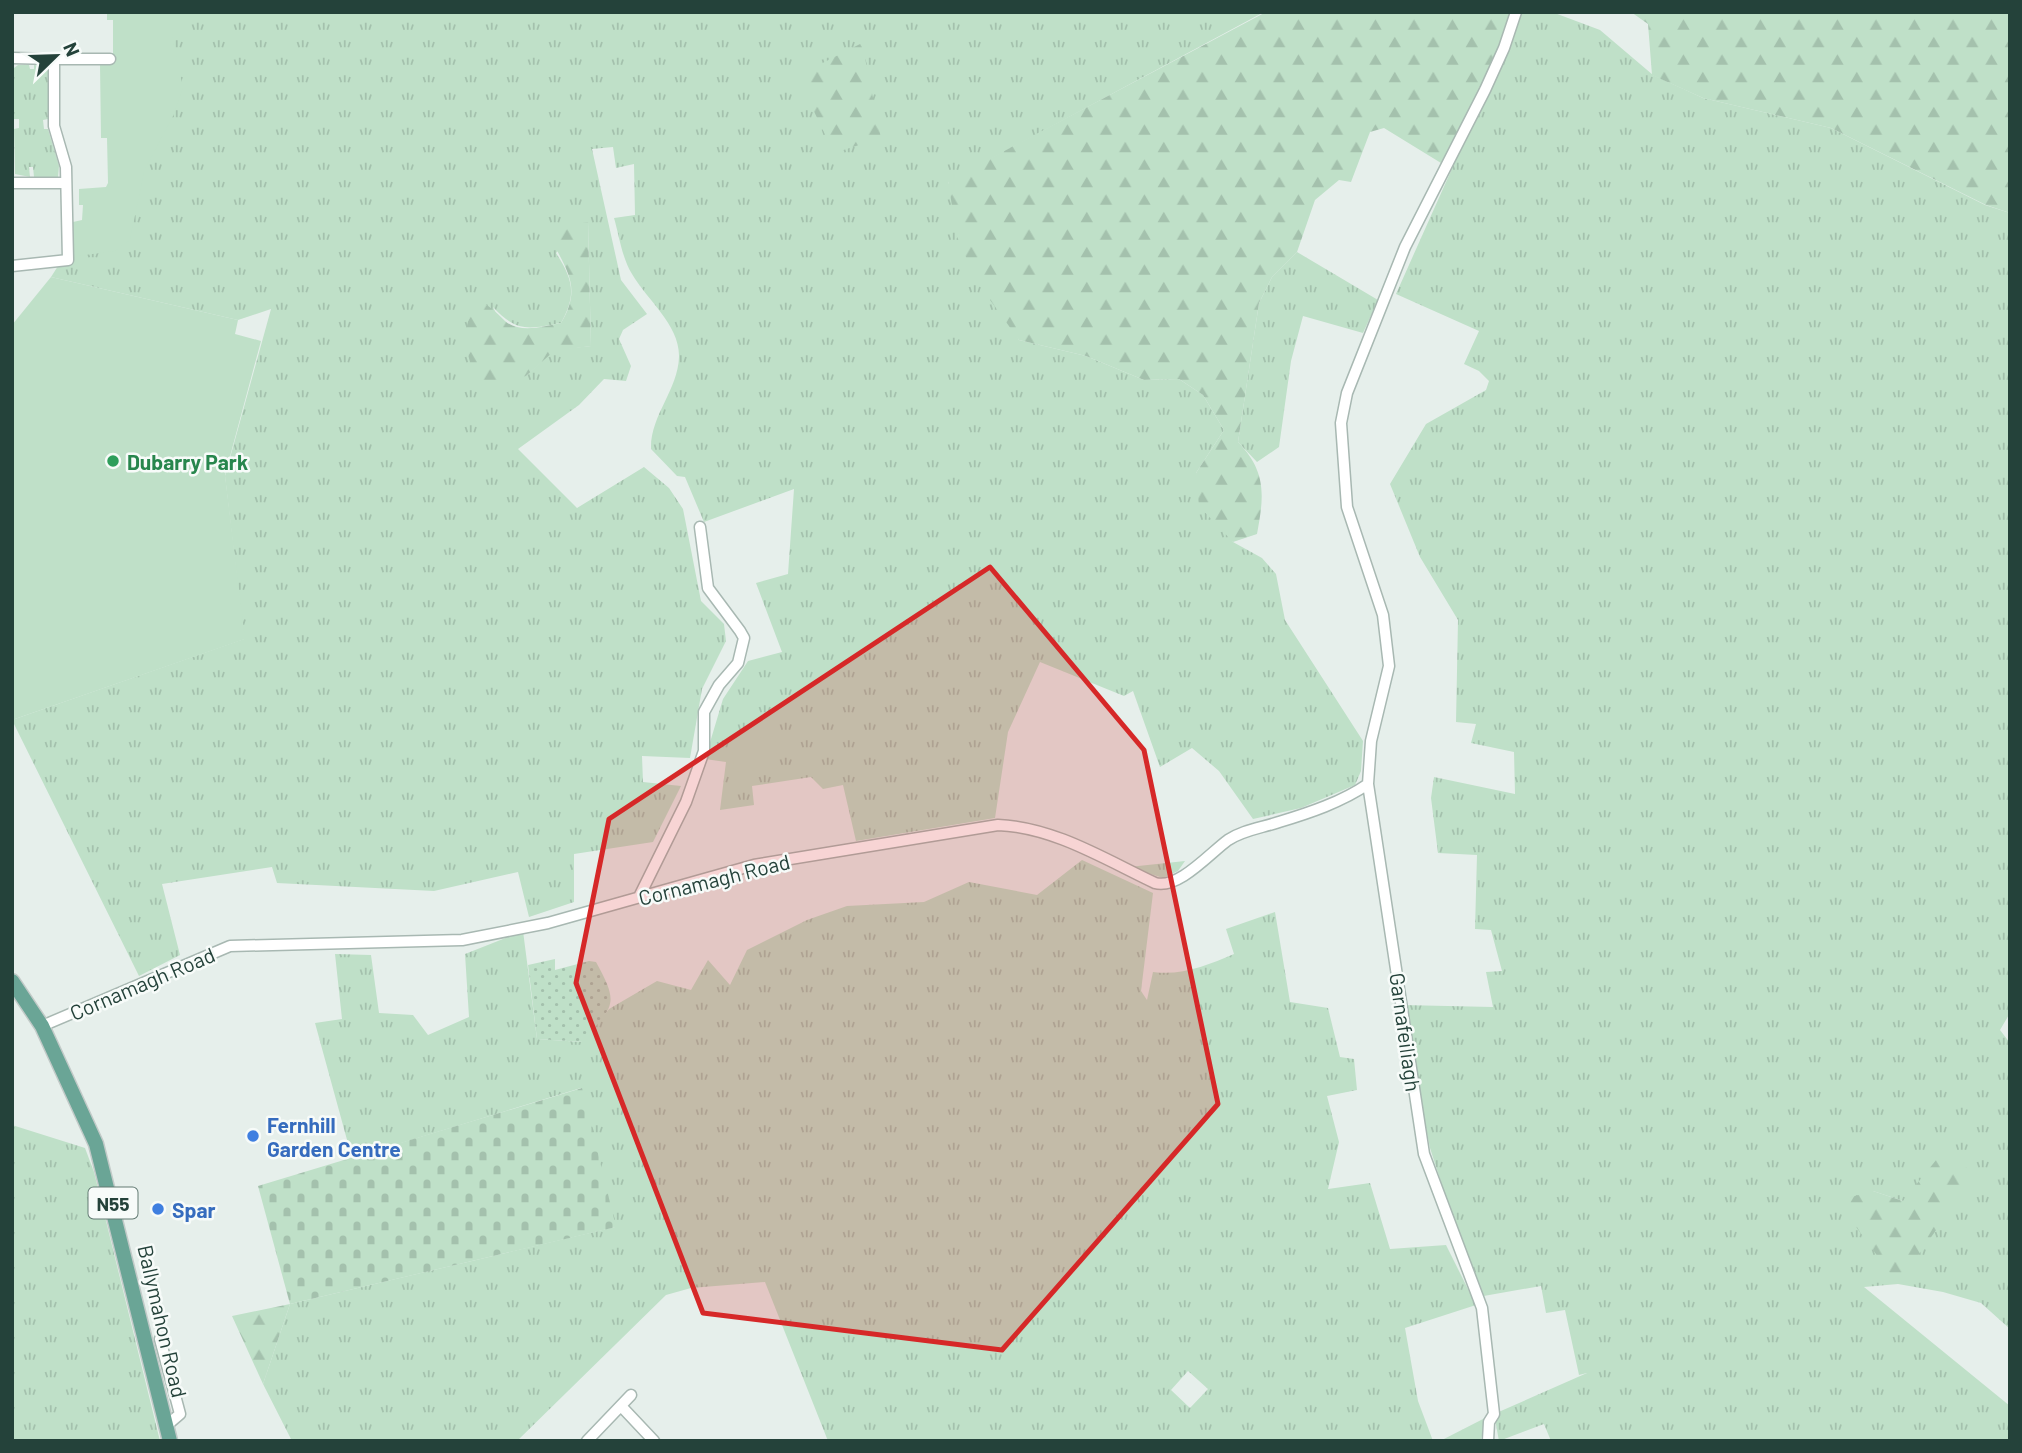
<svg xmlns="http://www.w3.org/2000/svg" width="2022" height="1453" font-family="Barlow,sans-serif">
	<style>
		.grass { fill: url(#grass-tufts); fill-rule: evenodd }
		.forest { fill: url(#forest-firs) }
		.cemetery { fill: url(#cemetery-stones) }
		.park { fill: #bfe0c8 }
		.garden { fill: url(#garden-dots) }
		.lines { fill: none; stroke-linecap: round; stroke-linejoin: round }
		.minor-casing { stroke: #a8b8b2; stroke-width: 13 }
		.major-casing { stroke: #c2cac8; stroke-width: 17 }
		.minor { stroke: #fff; stroke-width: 10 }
		.major { stroke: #6aa596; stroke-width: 14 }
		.marked { fill: #d62828; fill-opacity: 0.2; stroke: #d62828; stroke-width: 5; stroke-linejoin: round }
		.leisure-dot { fill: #2e9e5b; stroke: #f7fbf9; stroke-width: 2.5 }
		.shop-dot { fill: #3f7fe0; stroke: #f7fbf9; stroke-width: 2.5 }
		.labels { text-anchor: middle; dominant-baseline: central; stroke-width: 5; stroke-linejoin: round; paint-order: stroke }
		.shield { fill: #f7fbf9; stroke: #637a73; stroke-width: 2 }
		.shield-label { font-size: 19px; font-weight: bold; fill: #24423a }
		.leisure-label { font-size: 21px; font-weight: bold; fill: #27864d; stroke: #f7fbf9; text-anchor: start }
		.street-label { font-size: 21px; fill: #24423a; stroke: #f7fbf9 }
		.shop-label { font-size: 21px; font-weight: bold; fill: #366cbe; stroke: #f7fbf9; text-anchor: start }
	</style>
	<defs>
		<pattern id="grass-tufts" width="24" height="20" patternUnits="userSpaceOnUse" patternTransform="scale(1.75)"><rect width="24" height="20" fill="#bfe0c8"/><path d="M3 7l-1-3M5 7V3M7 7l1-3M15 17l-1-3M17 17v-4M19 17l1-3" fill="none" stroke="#a4c1ad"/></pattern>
		<pattern id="forest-firs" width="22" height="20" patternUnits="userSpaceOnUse" patternTransform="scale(1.75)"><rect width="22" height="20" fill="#bfe0c8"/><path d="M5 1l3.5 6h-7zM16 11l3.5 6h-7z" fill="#a4c1ad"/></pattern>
		<pattern id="cemetery-stones" width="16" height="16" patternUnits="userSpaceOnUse" patternTransform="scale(1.75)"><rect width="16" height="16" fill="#bfe0c8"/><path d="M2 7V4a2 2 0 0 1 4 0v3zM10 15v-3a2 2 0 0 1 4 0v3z" fill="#a4c1ad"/></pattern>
		<pattern id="garden-dots" width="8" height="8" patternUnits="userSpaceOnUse" patternTransform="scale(1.75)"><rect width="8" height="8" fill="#bfe0c8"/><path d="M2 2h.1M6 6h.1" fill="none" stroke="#a4c1ad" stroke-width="1.8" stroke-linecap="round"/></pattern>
	</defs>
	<rect width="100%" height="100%" fill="#e6efeb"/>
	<path class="grass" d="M 133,12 L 1264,12 L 948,182 L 1019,340 L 1086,356 L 1144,380 L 1179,379 L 1203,395 L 1224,430 L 1196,473 L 1233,542 L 1262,558 L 1276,574 L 1285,620 L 1363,741 L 1361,771 L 1355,785 L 1301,808 L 1253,819 L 1219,771 L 1192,748 L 1160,767 L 1133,691 L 1124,696 L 1040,662 L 1008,732 L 995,818 L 856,841 L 843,785 L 823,789 L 811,777 L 752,786 L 754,805 L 720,810 L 726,762 L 705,759 L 723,699 L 748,661 L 782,652 L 756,583 L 788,574 L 794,489 L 704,522 L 685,477 L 677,476 L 651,449 C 650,416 678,390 679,357 C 680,325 647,300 632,274 C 622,258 619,235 614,218 L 635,215 L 634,164 L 616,168 L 613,147 L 592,149 L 621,280 L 647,314 L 623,330 L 619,339 L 631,366 L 626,381 L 604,379 L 579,405 L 518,449 L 577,508 L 644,467 L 669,488 L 683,509 L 701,601 L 724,624 L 726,641 L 702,689 L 690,758 L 642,756 L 643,782 L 681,786 L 653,842 L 574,854 L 574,902 L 529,917 L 518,872 L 434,891 L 277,883 L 272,867 L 162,884 L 180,955 L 139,976 L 12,720 L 244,639 L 225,476 L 271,309 L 238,320 L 51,277 L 120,169 L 104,90 L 121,27 ZM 588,222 L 591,346 L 553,350 L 526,376 L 493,307 C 517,333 529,329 561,323 C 577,295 573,279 556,253 Z
		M 1522,12 L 1552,12 L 1600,30 L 1653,75 L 1703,98 L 1831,128 L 1985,205 L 2010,213 L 2010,1013 L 2000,1030 L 2010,1043 L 2010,1329 L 1981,1303 L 1943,1292 L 1898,1284 L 1864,1287 L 2010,1406 L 2010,1441 L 1551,1441 L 1544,1424 L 1499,1441 L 1494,1414 L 1587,1373 L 1579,1375 L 1565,1310 L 1546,1313 L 1541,1286 L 1478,1297 L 1430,1148 L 1402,1005 L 1493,1007 L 1486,972 L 1502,971 L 1491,930 L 1475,929 L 1477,855 L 1438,853 L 1431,798 L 1434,777 L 1515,794 L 1514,752 L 1471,743 L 1476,724 L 1456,722 L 1458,620 L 1420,557 L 1390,484 L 1426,424 L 1486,390 L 1489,381 L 1479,371 L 1464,364 L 1479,331 L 1396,294 ZM 1873,1191 L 1903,1201 L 1898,1283 L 1882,1259 Z
		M 18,65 L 29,65 L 30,69 L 34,69 L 34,65 L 48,67 L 48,119 L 43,120 L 44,129 L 48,129 L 59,166 L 58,177 L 34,177 L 33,167 L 29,167 L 30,177 L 15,174 L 14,129 L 19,128 L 19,119 L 14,119 L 14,68 Z
		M 1297,252 L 1378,300 L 1363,333 L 1303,316 L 1291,361 L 1279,447 L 1257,462 L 1238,442 L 1259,303 L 1272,277 Z
		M 1082,860 L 1153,893 L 1141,991 L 1147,1000 L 1153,972 C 1182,976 1208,965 1234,954 L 1226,929 L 1275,912 L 1290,1002 L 1328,1008 L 1340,1057 L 1354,1059 L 1357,1090 L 1327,1096 L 1339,1142 L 1328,1189 L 1370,1183 L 1390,1249 L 1446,1245 L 1476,1305 L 1405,1328 L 1418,1401 L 1433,1441 L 828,1441 L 765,1282 L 691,1288 L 666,1295 L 517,1441 L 292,1441 L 263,1384 L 290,1304 L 615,1227 L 581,1088 L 352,1158 L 315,1023 L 342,1019 L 335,954 L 371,955 L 379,1013 L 413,1015 L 428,1035 L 469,1017 L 465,954 L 523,931 L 537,1039 L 582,1042 L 609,1009 L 657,981 L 691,990 L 708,960 L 730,985 L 747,950 L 807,920 L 847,906 L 924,902 L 969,882 L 1037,895 ZM 1188,1371 L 1208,1389 L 1190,1408 L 1171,1390 Z
		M 1185,861 L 1178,871 L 1163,878 L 1129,867 Z
		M 12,1125 L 85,1148 L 94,1172 L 160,1441 L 12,1441 Z
		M 1485,1418 L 1481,1441 L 1440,1441 Z"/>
	<path class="forest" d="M 1266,12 L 1512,12 L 1481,90 L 1441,163 L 1384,128 L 1370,132 L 1351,182 L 1339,180 L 1315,200 L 1297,252 L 1272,277 L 1259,303 L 1238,442 C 1267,472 1264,496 1257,534 L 1233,542 L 1199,506 L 1196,473 L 1224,430 L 1203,395 L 1179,379 L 1144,380 L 1086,356 L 1019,340 L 977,282 L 957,237 L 948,181 Z
		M 1631,12 L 2008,12 L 2010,213 L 1986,205 L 1831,128 L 1703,98 L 1652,75 L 1648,24 Z
		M 862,43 L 881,138 L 834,153 L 797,76 Z
		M 588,222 L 591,346 L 554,351 L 526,376 L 485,385 C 463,367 460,321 478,300 C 490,306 496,312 505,321 C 520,334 544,326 561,323 C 585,283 562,267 547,229 Z
		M 1945,1149 L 1975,1175 L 1898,1284 L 1837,1201 L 1873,1191 L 1903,1201 Z
		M 290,1304 L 263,1384 L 232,1316 Z"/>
	<path class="cemetery" d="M 582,1088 L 616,1227 L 290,1304 L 258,1186 Z"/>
	<path class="park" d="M 167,12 L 183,88 L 173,116 L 144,171 L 130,240 L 115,251 L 78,256 L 78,250 L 73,244 L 73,222 L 82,220 L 83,205 L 79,205 L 79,189 L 106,187 L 108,183 L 107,138 L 101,138 L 100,65 L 113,65 L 113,20 L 107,20 L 107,13 Z
		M 51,277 L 238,320 L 235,334 L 261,341 L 225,475 L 245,639 L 12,720 L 12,325 Z
		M 775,736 L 778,768 L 734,772 L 731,741 Z"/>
	<path class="garden" d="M 555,959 L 555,970 L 589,961 L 596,962 C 621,1007 612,1005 583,1042 L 537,1039 L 528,965 Z"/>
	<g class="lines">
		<defs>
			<path id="minor" d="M 12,58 L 54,59 L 54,126 L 66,167 L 68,260 L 12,266
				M 54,59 L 110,59
				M 12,183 L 66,183
				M 639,897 L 686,802 L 704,751 L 704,712 L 719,685 L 738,663 L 744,638 L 740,631 L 708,588 L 700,527
				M 42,1026 L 230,946 L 462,940 L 548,923 L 754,865 L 998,825 C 1054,827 1106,860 1155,883 C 1178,890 1210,853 1228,840 C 1243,830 1261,828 1279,822 C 1309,813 1342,802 1368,784
				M 160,1339 L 180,1414 L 166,1426
				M 621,1406 L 654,1441
				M 587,1441 L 631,1395
				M 1488,1441 L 1489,1422 L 1494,1414 L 1482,1308 L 1424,1154 L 1368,784 L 1371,741 L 1389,666 L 1383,615 L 1347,507 L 1341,423 L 1347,393 L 1405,247 L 1485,90 L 1504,48 L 1516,12"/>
			<path id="major" d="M 12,981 L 42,1026 L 96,1144 L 170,1441"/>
		</defs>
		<use href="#minor" class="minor-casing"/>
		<use href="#major" class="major-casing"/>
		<use href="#minor" class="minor"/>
		<use href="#major" class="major"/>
	</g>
	<path class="marked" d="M 990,567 L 1144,750 L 1218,1104 L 1002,1350 L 703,1313 L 576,983 L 609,819 Z"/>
	<circle class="leisure-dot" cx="113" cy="461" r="7"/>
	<g class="shop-dot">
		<circle cx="253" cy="1136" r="7"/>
		<circle cx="158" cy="1209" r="7"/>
	</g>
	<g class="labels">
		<rect class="shield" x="88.5" y="1187.5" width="49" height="31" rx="5"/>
		<g class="shield-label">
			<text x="113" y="1203">N55</text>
		</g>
		<g class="leisure-label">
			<text x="127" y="461">Dubarry Park</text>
		</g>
		<g class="street-label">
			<text transform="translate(714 879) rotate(-14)">Cornamagh Road</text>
			<text transform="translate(142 983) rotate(-23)">Cornamagh Road</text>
			<text transform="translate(1406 1032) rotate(82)">Garnafeiliagh</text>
			<text transform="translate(163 1321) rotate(77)">Ballymahon Road</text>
		</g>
		<g class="shop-label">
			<text x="267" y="1124">Fernhill<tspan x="267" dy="24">Garden Centre</tspan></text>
			<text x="172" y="1209">Spar</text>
		</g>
	</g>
	<rect width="2022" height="1453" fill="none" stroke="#24423a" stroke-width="28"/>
	<g transform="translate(56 56) rotate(67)" stroke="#f7fbf9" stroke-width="5" paint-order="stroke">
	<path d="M0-5L12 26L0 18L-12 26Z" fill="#24423a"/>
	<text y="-10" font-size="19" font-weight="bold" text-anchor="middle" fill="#24423a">N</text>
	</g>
</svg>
